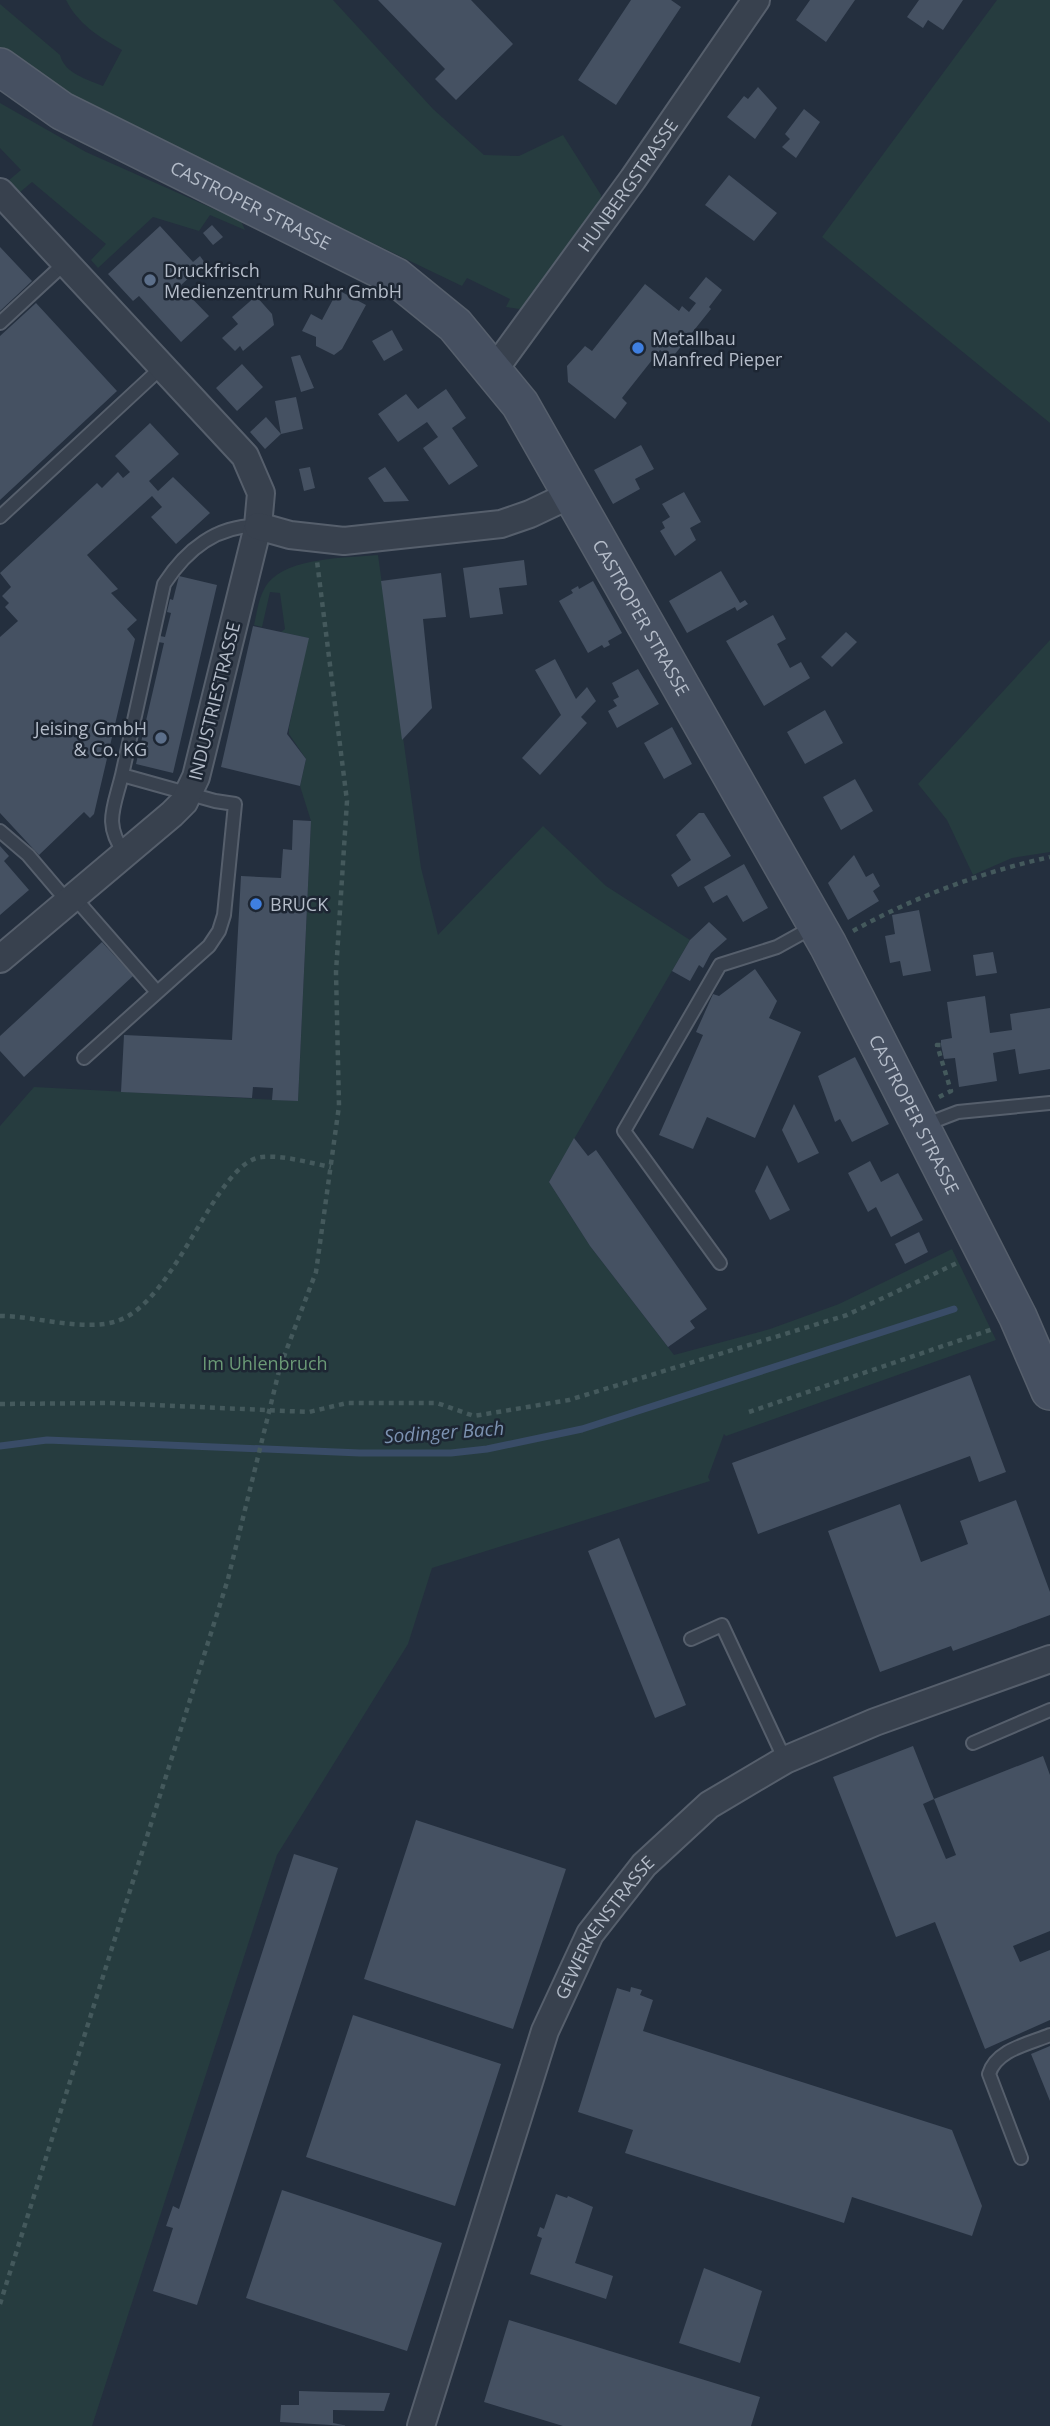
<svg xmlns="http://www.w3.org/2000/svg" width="1050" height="2426" font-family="'Open Sans',sans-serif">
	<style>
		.green { fill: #263c3f }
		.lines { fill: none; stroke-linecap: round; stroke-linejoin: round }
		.stream { stroke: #394c67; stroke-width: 7 }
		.building { fill: #455162 }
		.service-casing { stroke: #565f6c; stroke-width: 16 }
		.minor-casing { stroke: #565f6c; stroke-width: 30 }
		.secondary-casing { stroke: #565f6c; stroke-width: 40 }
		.path { stroke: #44595c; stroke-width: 4.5; stroke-dasharray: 5 5; stroke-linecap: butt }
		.service { stroke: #38414e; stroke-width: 12 }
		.minor { stroke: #38414e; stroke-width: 26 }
		.secondary { stroke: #465061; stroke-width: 37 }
		.path-bridge { stroke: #44595c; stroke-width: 4.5; stroke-dasharray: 5 5; stroke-linecap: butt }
		.service-dot { fill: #5c6f8a; stroke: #1d2633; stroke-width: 2.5 }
		.shop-dot { fill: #3f7fe0; stroke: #1d2633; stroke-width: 2.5 }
		.labels { text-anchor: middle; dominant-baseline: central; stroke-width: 5; stroke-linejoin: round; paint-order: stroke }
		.street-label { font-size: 18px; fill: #b4bcc9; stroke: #1d2633 }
		.poi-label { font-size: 18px; fill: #b4bcc9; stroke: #1d2633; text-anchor: start }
		.park-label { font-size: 18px; fill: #6b9a76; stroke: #1d2633 }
		.water-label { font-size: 19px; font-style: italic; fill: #7c92b1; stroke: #1d2633 }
	</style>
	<rect width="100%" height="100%" fill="#242f3e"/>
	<path class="green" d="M 66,0 L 333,0 L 433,109 L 484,155 L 519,156 L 563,135 L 601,195 L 600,210 L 526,310 L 506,307 L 510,299 L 467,278 L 462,286 L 79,102 L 0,50 L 0,4 L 60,55 C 65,74 87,79 103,86 L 122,50 C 99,37 78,24 66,0 Z
		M 997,0 L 1050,0 L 1050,423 L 822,237 Z
		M 0,103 L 86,152 L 241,221 L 245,230 L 210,215 L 199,231 L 153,217 L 98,268 L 91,260 L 106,244 L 32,182 L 19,193 L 8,181 L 21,170 L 0,148 Z
		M 378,555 L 421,868 L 438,935 L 543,826 L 606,886 L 690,940 L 549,1182 L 590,1246 L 674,1355 L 770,1329 L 839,1304 L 952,1249 L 996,1340 L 726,1436 L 724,1434 L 708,1477 L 710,1481 L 432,1568 L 408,1644 L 277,1855 L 92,2426 L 0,2426 L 0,1126 L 34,1087 L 298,1101 L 311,821 L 300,786 L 306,759 L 289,734 L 289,727 L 308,638 L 281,632 L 285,629 L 280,593 L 270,592 L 262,627 L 254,625 C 257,612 259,594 268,583 C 289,557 347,558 378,555 Z
		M 1050,640 L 1050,852 L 1012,858 L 973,875 L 947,820 L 918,784 Z"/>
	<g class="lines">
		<path class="stream" d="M 0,1446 L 47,1440 L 360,1453 L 451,1453 L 487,1449 L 582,1429 L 954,1309"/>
	</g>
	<path class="building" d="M 378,0 L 471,0 L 513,44 L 456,100 L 435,79 L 445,69 Z
		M 631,0 L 671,0 L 681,7 L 616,105 L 578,80 Z
		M 810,0 L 855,0 L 826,42 L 796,20 Z
		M 919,0 L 963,0 L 943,30 L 928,20 L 923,28 L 907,17 Z
		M 758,87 L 777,108 L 755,139 L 727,117 L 744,96 L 748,99 Z
		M 804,109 L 820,122 L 796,158 L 782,147 L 790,139 L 785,134 Z
		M 729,175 L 777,213 L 754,241 L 705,205 Z
		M 212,225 L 223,237 L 213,245 L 203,233 Z
		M 160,226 L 193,262 L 200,256 L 205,263 L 180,286 L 209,316 L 181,342 L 139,296 L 133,301 L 108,274 Z
		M 0,247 L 32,281 L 0,311 Z
		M 706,277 L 722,290 L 709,307 L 711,309 L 671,359 L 660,350 L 622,398 L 627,403 L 615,419 L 568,382 L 567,366 L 585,346 L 592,351 L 645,284 L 679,311 L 682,306 L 689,312 L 696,303 L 689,298 Z
		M 338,290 L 366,305 L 342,349 L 334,355 L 316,346 L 316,337 L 302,331 L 311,314 L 322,320 Z
		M 256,296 L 272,314 L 274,325 L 243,351 L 240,346 L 235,351 L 222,338 L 238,324 L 232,317 Z
		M 36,303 L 117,391 L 0,500 L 0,336 Z
		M 392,330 L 403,350 L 384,361 L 372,341 Z
		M 300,355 L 314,388 L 301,392 L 291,357 Z
		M 242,364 L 263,387 L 237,411 L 216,388 Z
		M 446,389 L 466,418 L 452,428 L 478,466 L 449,485 L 423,448 L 438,437 L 427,422 L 398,442 L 378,414 L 406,394 L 418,409 Z
		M 296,397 L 303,429 L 281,434 L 275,401 Z
		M 266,417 L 281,434 L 265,449 L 250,432 Z
		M 150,423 L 179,454 L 149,481 L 158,491 L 173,477 L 210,513 L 176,544 L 151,517 L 162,507 L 152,496 L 87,555 L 118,589 L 111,593 L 137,620 L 127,629 L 135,639 L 94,814 L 90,818 L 84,812 L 39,855 L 0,813 L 0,637 L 18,621 L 5,607 L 9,603 L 2,596 L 11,587 L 0,573 L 97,483 L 102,488 L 118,472 L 123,478 L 130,472 L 115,456 Z
		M 641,445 L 654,469 L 635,479 L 640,489 L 613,504 L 594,470 Z
		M 310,467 L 315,488 L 304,491 L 299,469 Z
		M 385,467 L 409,501 L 384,502 L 368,478 Z
		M 684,492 L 701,522 L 690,528 L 696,540 L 675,556 L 660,531 L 665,528 L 662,522 L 670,517 L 662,504 Z
		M 524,560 L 527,585 L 499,588 L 503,614 L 470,618 L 463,568 Z
		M 721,571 L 740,603 L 745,600 L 748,604 L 737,611 L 735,607 L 687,633 L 669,601 Z
		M 441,573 L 446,617 L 423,619 L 432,708 L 402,740 L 381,581 Z
		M 179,576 L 217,585 L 173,773 L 136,764 L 164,643 L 158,642 L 160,636 L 165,637 L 171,613 L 167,612 L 170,599 L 173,600 Z
		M 593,581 L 622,633 L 608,641 L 610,645 L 604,648 L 602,645 L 588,653 L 559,601 L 573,593 L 571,590 L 578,586 L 579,589 Z
		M 773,615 L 786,639 L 777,644 L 790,668 L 801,662 L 810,678 L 764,706 L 726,641 Z
		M 253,626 L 309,638 L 287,734 L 306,759 L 300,786 L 221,767 Z
		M 846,632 L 857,642 L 832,667 L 821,657 Z
		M 555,659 L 576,699 L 587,687 L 596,701 L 581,717 L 587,723 L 540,775 L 522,758 L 561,715 L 535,670 Z
		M 638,669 L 659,704 L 617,728 L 608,711 L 617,706 L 613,700 L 619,697 L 612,683 Z
		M 825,710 L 843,743 L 805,764 L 787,732 Z
		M 672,727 L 692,764 L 664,779 L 644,743 Z
		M 855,779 L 873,811 L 841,830 L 823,797 Z
		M 699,813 L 704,813 L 731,856 L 678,887 L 671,875 L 691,860 L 676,835 Z
		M 293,820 L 311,821 L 298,1101 L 272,1100 L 273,1088 L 253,1087 L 252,1098 L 121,1092 L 124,1035 L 232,1040 L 241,876 L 281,878 L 283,849 L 292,850 Z
		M 0,846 L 9,856 L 4,861 L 29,890 L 0,915 Z
		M 854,855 L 866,877 L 873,873 L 880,886 L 873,891 L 879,901 L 848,920 L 828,883 Z
		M 744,864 L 768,908 L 743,922 L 727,895 L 713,903 L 704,887 Z
		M 919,910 L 931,971 L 903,976 L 900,961 L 890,963 L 885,936 L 895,934 L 892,915 Z
		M 709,922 L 727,939 L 711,953 L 703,968 L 699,965 L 690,981 L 672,971 L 690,940 Z
		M 102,942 L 133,976 L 24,1077 L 0,1051 L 0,1036 Z
		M 993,952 L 997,973 L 976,976 L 973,955 Z
		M 755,969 L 777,1001 L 769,1018 L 801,1032 L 755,1138 L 707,1117 L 693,1149 L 659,1135 L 703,1035 L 696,1032 L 713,994 L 719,996 Z
		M 985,996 L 990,1033 L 1012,1030 L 1010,1014 L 1050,1008 L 1050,1069 L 1019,1074 L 1015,1049 L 993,1053 L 997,1081 L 959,1087 L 955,1058 L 944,1059 L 941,1045 L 941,1040 L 952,1038 L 947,1002 Z
		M 855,1057 L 889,1124 L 852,1142 L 840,1119 L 835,1122 L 818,1076 Z
		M 794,1104 L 819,1153 L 798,1163 L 782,1130 Z
		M 574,1138 L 588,1156 L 596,1150 L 707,1309 L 690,1321 L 695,1328 L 668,1347 L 590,1246 L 549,1182 Z
		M 870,1161 L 881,1182 L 898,1173 L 923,1220 L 891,1237 L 876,1207 L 868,1212 L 848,1173 Z
		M 767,1165 L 790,1210 L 770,1220 L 755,1191 Z
		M 919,1232 L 928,1252 L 905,1264 L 895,1244 Z
		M 970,1375 L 1006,1472 L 979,1482 L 970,1456 L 758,1534 L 732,1463 Z
		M 1016,1500 L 1050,1592 L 1050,1615 L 953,1651 L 951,1646 L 880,1672 L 828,1531 L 900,1504 L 921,1562 L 968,1544 L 960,1521 Z
		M 619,1538 L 686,1705 L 655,1718 L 588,1551 Z
		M 913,1746 L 934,1799 L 923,1804 L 946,1859 L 956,1855 L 934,1799 L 1043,1756 L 1050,1775 L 1050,1931 L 1013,1946 L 1020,1962 L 1050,1950 L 1050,2020 L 985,2049 L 935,1922 L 896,1937 L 833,1777 Z
		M 416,1820 L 566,1869 L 513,2029 L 364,1979 Z
		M 294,1854 L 338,1868 L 197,2305 L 153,2291 L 173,2228 L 166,2226 L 173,2206 L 179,2209 Z
		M 631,1987 L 642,1990 L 640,1995 L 653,2000 L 643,2031 L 952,2130 L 982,2206 L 972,2236 L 852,2197 L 844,2223 L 625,2153 L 633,2130 L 578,2112 L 617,1988 L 630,1992 Z
		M 353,2015 L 501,2064 L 455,2206 L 306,2157 Z
		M 1050,2046 L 1050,2101 L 1031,2054 Z
		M 282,2190 L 442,2243 L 407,2351 L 246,2298 Z
		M 556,2194 L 567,2198 L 568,2196 L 593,2207 L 575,2263 L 613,2276 L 606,2299 L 530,2274 L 542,2238 L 537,2236 L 540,2227 L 544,2229 Z
		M 704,2268 L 762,2291 L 740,2363 L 679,2343 Z
		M 509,2320 L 760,2397 L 751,2426 L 563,2426 L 484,2402 Z
		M 299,2391 L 334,2392 L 390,2393 L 384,2411 L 333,2410 L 333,2423 L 348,2426 L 280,2422 L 281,2405 L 299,2405 Z"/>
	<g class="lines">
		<defs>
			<path id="service" d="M 0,323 L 65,263
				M 0,517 L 162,367
				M 122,775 C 114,808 103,824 125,854
				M 0,831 L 28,855 L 68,902
				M 74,897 L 157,992
				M 84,1058 L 209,946 L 219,931 L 224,915 L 235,804 L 215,801 L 122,775 L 164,584 C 186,550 217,525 258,526
				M 924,1125 L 958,1112 L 1050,1103
				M 720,1263 L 624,1131 L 720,965 L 777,947 L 813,927
				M 691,1639 L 722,1625 L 785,1760
				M 973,1743 L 1050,1710
				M 1021,2158 L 989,2074 C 996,2050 1028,2044 1050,2035"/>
			<g id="minor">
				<path d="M 0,192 L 245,456 L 261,493 L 258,526 L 196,777 L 184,802 L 172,814 L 0,959"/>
				<path id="s1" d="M 494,370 L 633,179 L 756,0"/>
				<path d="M 258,526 L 290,535 L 344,541 L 501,524 L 530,514 L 572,494"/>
				<path id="s2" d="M 421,2426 L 545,2031 L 590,1934 L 644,1865 L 709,1805 L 785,1760 L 875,1722 L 1050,1659"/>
			</g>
			<g id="secondary">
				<path id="s3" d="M 0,67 L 62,111 L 396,277 L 455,325 L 520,404 L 828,945 L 1018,1317 L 1050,1391"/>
			</g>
		</defs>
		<use href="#service" class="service-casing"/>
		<use href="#minor" class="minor-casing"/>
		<use href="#secondary" class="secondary-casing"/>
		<path class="path" d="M 853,931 C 914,897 982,872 1050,857
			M 939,1097 L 951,1091 L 937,1045 L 941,1045
			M 0,1316 C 35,1316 85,1332 117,1321 C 177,1302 215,1161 262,1157 C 284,1155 310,1163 331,1167
			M 280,1367 L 316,1272 L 339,1106 L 336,972 L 347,801 L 317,561
			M 0,1404 L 110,1403 L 309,1412 L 347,1403 L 437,1403 L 474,1416 L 569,1400 L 847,1315 L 957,1263
			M 749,1412 L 993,1329
			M 0,2304 L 228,1579"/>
		<use href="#service" class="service"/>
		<use href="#minor" class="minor"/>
		<use href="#secondary" class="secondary"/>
		<path class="path-bridge" d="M 228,1579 L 280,1367"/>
	</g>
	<g class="service-dot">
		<circle cx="150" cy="280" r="7"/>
		<circle cx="161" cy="738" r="7"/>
	</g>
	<g class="shop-dot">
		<circle cx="638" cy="348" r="7"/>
		<circle cx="256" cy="904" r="7"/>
	</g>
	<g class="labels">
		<g class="street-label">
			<text stroke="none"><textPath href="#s1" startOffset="228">HUNBERGSTRASSE</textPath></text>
			<text stroke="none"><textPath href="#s3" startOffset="287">CASTROPER STRASSE</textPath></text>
			<text stroke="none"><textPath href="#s3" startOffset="873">CASTROPER STRASSE</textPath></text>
			<text transform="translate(214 701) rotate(-76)">INDUSTRIESTRASSE</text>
			<text stroke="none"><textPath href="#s3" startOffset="1440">CASTROPER STRASSE</textPath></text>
			<text stroke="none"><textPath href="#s2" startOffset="534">GEWERKENSTRASSE</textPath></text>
		</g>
		<g class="poi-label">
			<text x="164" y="270">Druckfrisch<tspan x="164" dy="21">Medienzentrum Ruhr GmbH</tspan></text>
			<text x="652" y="338">Metallbau<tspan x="652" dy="21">Manfred Pieper</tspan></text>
			<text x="147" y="728" text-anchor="end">Jeising GmbH<tspan x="147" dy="21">&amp; Co. KG</tspan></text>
			<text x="270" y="904">BRUCK</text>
		</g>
		<g class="park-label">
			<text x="265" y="1363">Im Uhlenbruch</text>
		</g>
		<g class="water-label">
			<text transform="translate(444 1432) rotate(-4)">Sodinger Bach</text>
		</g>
	</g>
</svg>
